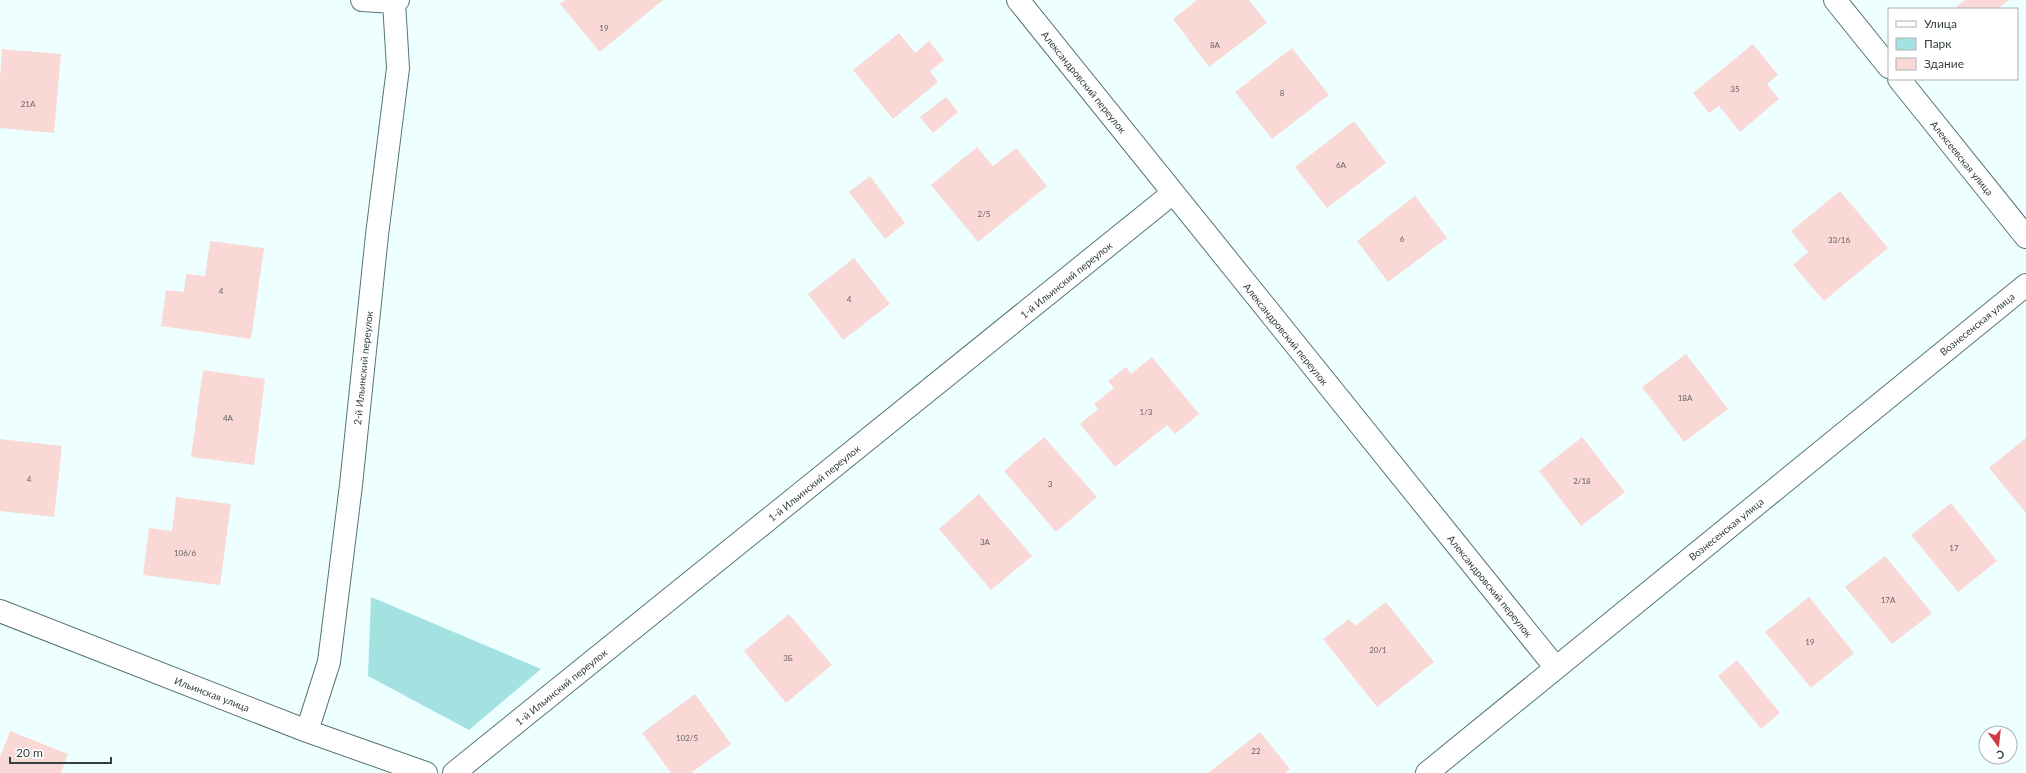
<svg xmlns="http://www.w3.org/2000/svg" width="2026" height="773" font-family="Lato,sans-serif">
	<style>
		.green { fill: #a4e2e2 }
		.building { fill: #f9d8d6 }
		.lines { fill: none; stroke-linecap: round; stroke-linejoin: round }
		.minor-casing { stroke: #597474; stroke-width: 24 }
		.minor { stroke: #fff; stroke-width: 22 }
		.labels { text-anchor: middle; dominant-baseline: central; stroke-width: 3; stroke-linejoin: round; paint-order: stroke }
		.number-label { font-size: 8px; fill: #646565 }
		.street-label { font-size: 10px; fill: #333f3f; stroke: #fff }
	</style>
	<rect width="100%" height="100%" fill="#edffff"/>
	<path class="green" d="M 371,597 L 541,669 L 469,730 L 368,676 Z"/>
	<path class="building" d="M 565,0 L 663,0 L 600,52 L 560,4 Z
		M 1197,0 L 1249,0 L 1267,23 L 1209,67 L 1173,19 Z
		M 1965,0 L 2009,0 L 1997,9 L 1954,9 Z
		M 899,33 L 915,53 L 929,41 L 944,60 L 930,71 L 938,82 L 893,119 L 853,70 Z
		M 1753,44 L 1778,75 L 1767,84 L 1779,99 L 1740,132 L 1719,106 L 1709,113 L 1693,93 Z
		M 1292,48 L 1329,95 L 1272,139 L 1235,92 Z
		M 2,49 L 61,54 L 54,133 L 0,128 L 0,79 Z
		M 946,97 L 958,112 L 933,133 L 920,117 Z
		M 1354,121 L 1386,163 L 1327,208 L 1295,167 Z
		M 977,147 L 993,166 L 1016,148 L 1047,186 L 978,242 L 931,185 Z
		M 870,176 L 905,223 L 885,239 L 849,192 Z
		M 1840,191 L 1888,248 L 1824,301 L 1793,265 L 1808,252 L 1791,231 Z
		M 1415,196 L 1447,238 L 1388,282 L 1357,241 Z
		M 210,241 L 264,248 L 251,339 L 161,326 L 166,290 L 184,292 L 186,274 L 205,276 Z
		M 854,258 L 890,304 L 843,340 L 808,294 Z
		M 1686,354 L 1728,409 L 1684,442 L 1642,387 Z
		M 1152,357 L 1199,414 L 1175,434 L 1167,425 L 1115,467 L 1080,424 L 1098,409 L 1094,404 L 1114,388 L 1108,381 L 1126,367 L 1131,374 Z
		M 203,370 L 265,379 L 254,465 L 191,457 Z
		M 1044,437 L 1097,497 L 1056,532 L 1004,471 Z
		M 1582,437 L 1625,492 L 1581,526 L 1539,471 Z
		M 2026,438 L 2026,513 L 1989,468 Z
		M 0,439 L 62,446 L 54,517 L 0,511 Z
		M 979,494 L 1032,556 L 991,590 L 939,529 Z
		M 176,497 L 231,504 L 220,585 L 143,575 L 149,528 L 172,531 Z
		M 1951,503 L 1997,561 L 1958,592 L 1911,535 Z
		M 1885,556 L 1932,613 L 1892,644 L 1845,587 Z
		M 1809,597 L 1854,653 L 1811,688 L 1765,632 Z
		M 1386,602 L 1434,662 L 1377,707 L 1323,639 L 1349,619 L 1355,626 Z
		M 789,614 L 832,665 L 786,703 L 744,651 Z
		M 1737,660 L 1780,713 L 1761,729 L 1718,676 Z
		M 695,694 L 731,744 L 691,773 L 671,773 L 642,733 Z
		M 10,731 L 68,754 L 61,773 L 0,773 L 0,757 Z
		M 1260,732 L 1290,769 L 1285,773 L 1208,773 Z"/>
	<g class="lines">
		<defs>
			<path id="minor" d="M 362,0 L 394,2 L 398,0
				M 1018,0 L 1556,668
				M 1835,0 L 1889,67
				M 1899,79 L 2026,237
				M 0,611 L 307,731 L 426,773
				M 307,731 L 329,662 L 351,485 L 377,235 L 398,68 L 394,2
				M 454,773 L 1173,193
				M 1427,773 L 2026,285"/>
		</defs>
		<use href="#minor" class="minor-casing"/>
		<use href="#minor" class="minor"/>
	</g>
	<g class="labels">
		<g class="number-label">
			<text x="604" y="28">19</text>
			<text x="1215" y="45">8А</text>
			<text x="1735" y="89">35</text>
			<text x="1282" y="93">8</text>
			<text x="28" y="104">21А</text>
			<text x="1341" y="165">6А</text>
			<text x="984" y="214">2/5</text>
			<text x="1402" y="239">6</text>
			<text x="1839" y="240">33/16</text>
			<text x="221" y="291">4</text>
			<text x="849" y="299">4</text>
			<text x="1685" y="398">18А</text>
			<text x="1146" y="412">1/3</text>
			<text x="228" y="418">4А</text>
			<text x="29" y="479">4</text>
			<text x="1582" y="481">2/18</text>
			<text x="1050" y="484">3</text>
			<text x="985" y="542">3А</text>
			<text x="1954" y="548">17</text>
			<text x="185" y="553">106/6</text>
			<text x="1888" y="600">17А</text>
			<text x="1810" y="642">19</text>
			<text x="1378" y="650">20/1</text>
			<text x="788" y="658">3Б</text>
			<text x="687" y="738">102/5</text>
			<text x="1256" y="751">22</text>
		</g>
		<g class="street-label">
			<text transform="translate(1084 82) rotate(51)">Александровский переулок</text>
			<text transform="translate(1962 158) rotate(51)">Алексеевская улица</text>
			<text transform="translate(1066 280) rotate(-39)">1-й Ильинский переулок</text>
			<text transform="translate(1977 324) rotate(-39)">Вознесенская улица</text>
			<text transform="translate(1286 334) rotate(51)">Александровский переулок</text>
			<text transform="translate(363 368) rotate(-84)">2-й Ильинский переулок</text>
			<text transform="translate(814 483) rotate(-39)">1-й Ильинский переулок</text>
			<text transform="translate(1726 529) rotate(-39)">Вознесенская улица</text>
			<text transform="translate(1490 586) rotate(51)">Александровский переулок</text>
			<text transform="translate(561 687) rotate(-39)">1-й Ильинский переулок</text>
			<text transform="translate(212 694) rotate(21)">Ильинская улица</text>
		</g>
	</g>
	<rect x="1888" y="8" width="130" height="72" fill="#ffffff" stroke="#adb2b2"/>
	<rect x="1896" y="21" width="20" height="6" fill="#ffffff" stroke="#adb2b2"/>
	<text x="1924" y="28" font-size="12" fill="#333f3f">Улица</text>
	<rect x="1896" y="38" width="20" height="12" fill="#a4e2e2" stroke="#adb2b2"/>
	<text x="1924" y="48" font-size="12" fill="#333f3f">Парк</text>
	<rect x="1896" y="58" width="20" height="12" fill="#f9d8d6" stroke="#adb2b2"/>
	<text x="1924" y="68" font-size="12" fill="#333f3f">Здание</text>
	<g transform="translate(1998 745) rotate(165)"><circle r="19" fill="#ffffff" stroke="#adb2b2"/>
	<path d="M0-3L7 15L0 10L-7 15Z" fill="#cc3c47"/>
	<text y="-6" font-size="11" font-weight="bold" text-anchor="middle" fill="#333f3f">С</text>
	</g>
	<path d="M10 757v6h101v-6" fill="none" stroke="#333f3f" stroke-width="2"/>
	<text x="16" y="757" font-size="12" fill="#333f3f" stroke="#ffffff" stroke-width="3" paint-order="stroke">20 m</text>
</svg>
